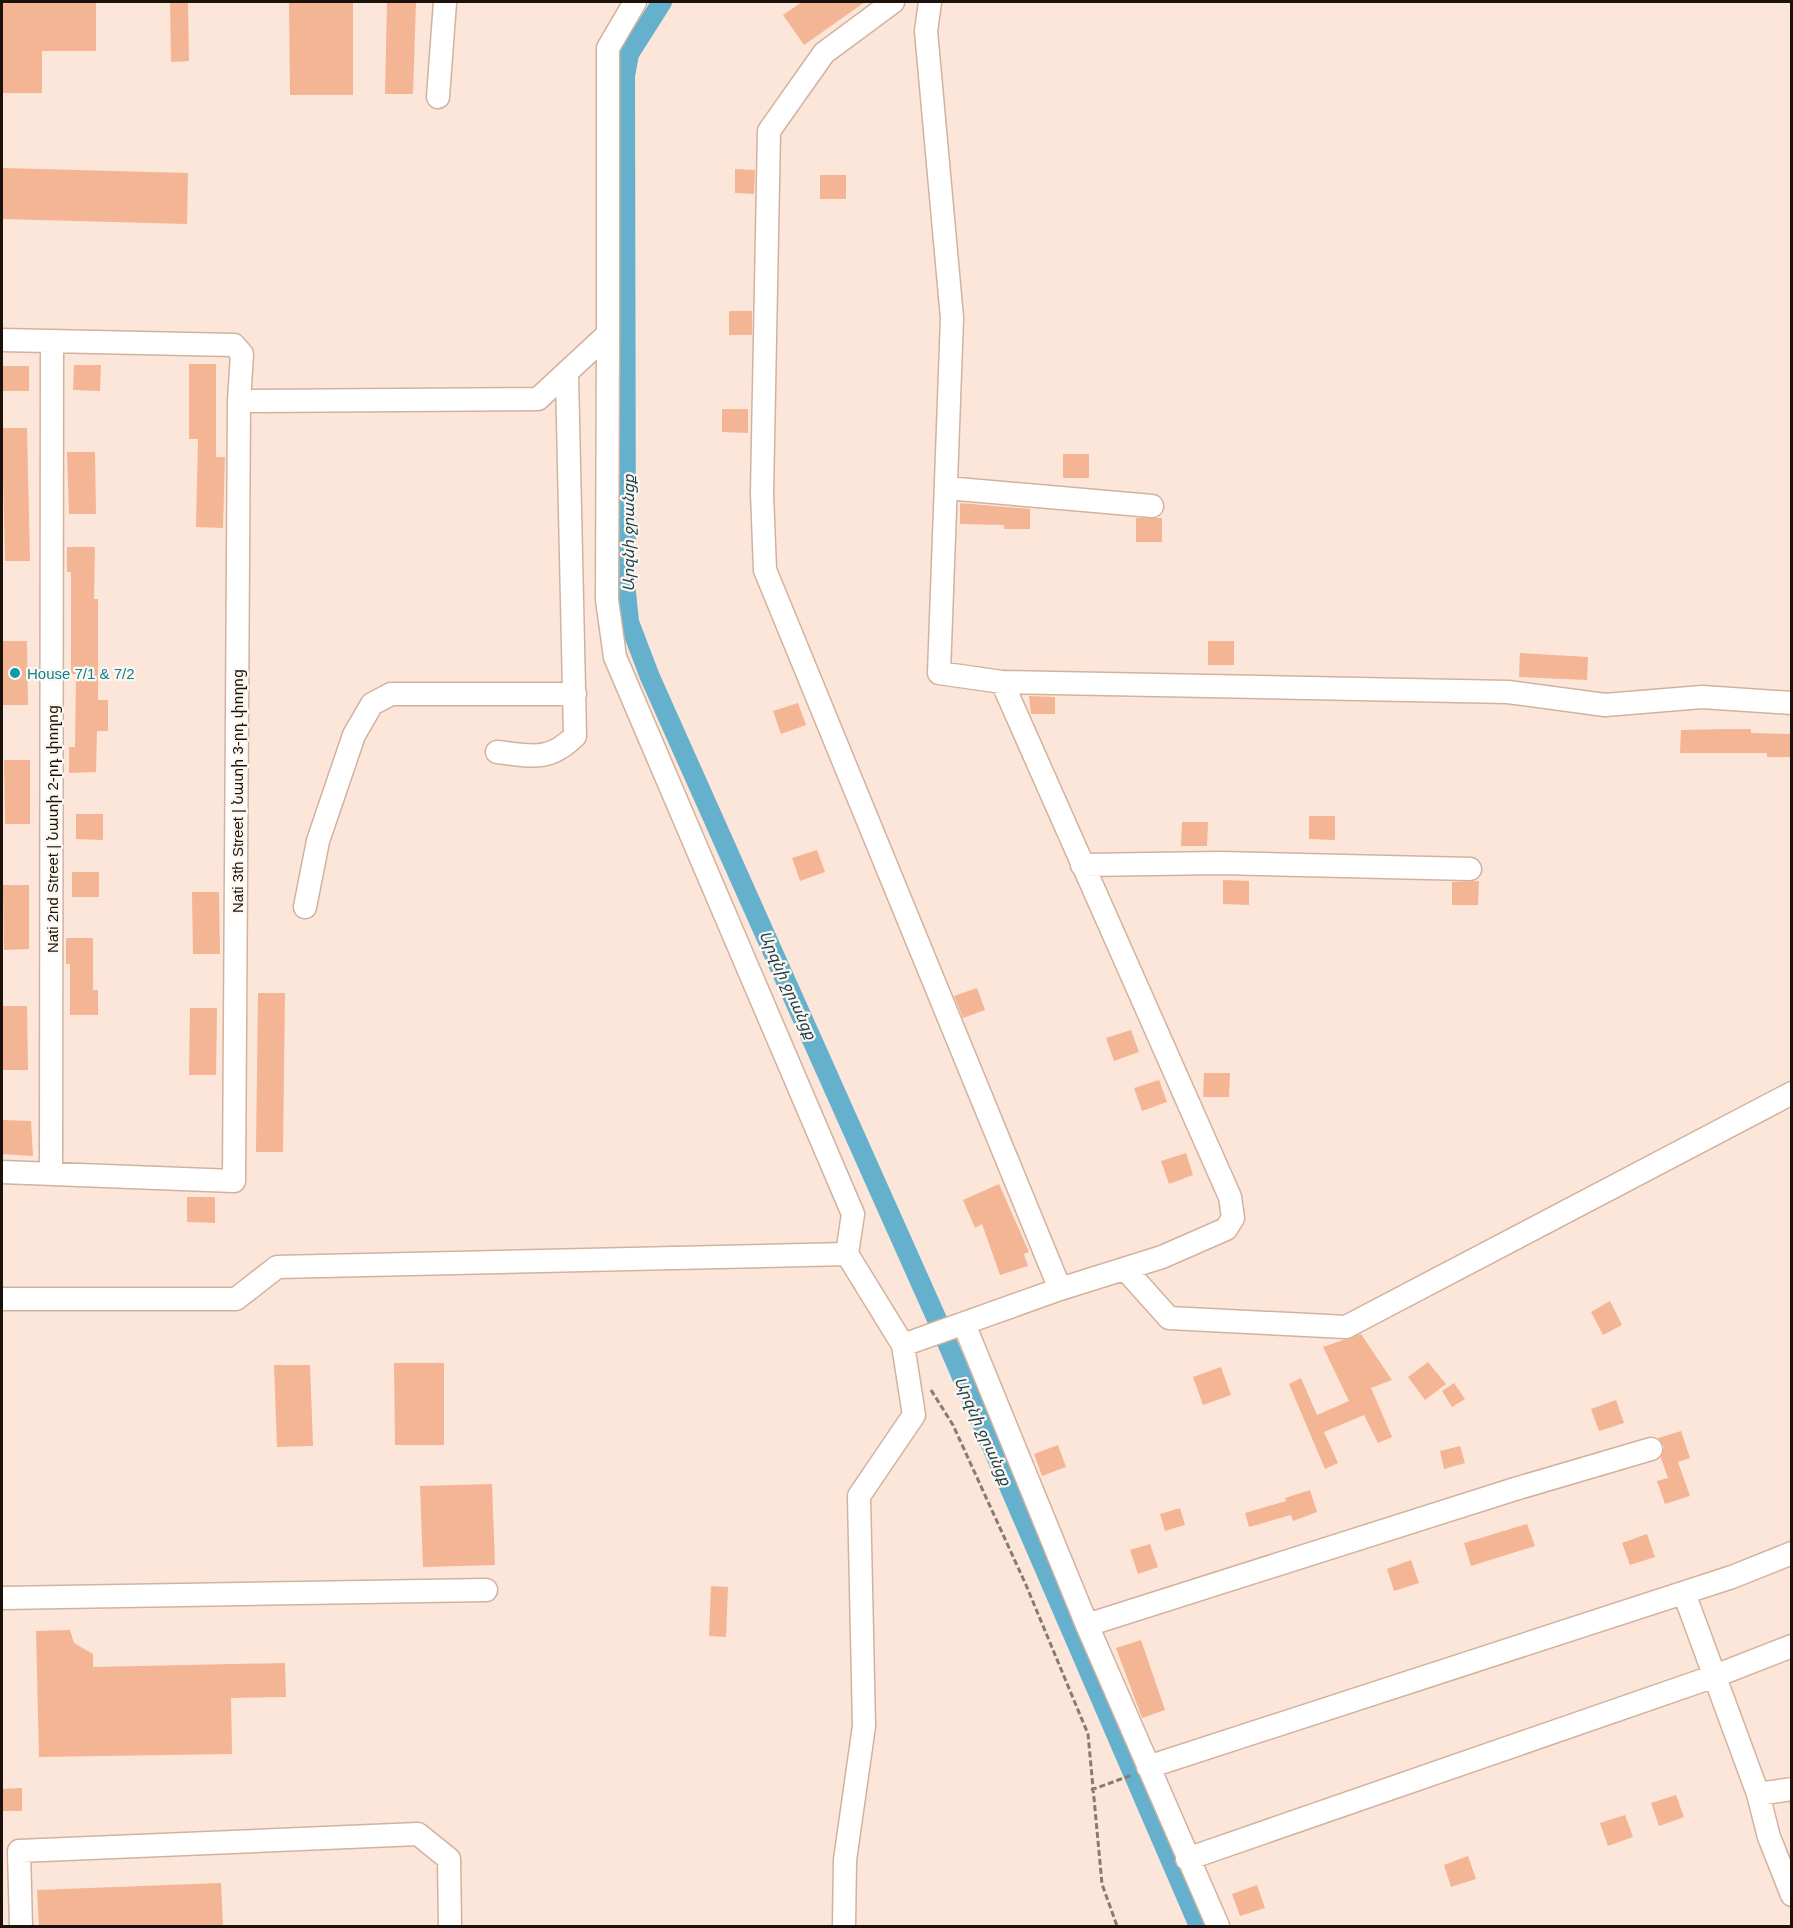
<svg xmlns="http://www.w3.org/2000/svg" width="1793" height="1928" font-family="Helvetica,'Noto Sans Armenian',sans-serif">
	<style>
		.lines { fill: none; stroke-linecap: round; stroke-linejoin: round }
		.canal { stroke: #65b1cd; stroke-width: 20 }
		.building { fill: #f4b594 }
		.minor-casing { stroke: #d3b29d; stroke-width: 25 }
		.path { stroke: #8a7a70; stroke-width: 3; stroke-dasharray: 6 3; stroke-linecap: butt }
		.minor { stroke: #fff; stroke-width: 22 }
		.culture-dot { fill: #0f9aa8; stroke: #fdf7f2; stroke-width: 2 }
		.labels { text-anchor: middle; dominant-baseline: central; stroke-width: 4.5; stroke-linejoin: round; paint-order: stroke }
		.culture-label { font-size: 15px; fill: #0d838f; stroke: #fdf7f2; text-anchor: start }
		.street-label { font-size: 15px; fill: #1d120a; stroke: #fdf7f2 }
		.water-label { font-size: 16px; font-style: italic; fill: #1b3f4b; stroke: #fdf7f2 }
	</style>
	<rect width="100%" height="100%" fill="#fbe6d9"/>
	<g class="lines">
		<path class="canal" d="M 662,2 L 629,54 L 625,76 L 626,592 L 629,622 L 650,677 L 939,1324 L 1199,1926"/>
	</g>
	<path class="building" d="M 2,2 L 96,2 L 96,51 L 42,51 L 42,93 L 2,93 Z
		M 170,2 L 188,2 L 189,61 L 171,62 Z
		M 289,2 L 353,2 L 353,95 L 290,95 Z
		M 387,2 L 416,2 L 413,94 L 385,94 Z
		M 802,2 L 865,2 L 804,45 L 783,15 Z
		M 2,168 L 188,173 L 187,224 L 2,219 Z
		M 735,169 L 755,170 L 754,194 L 735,193 Z
		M 820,175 L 846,175 L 846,199 L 820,199 Z
		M 729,311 L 752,311 L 752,335 L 729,335 Z
		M 189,364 L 216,364 L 216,457 L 225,457 L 223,528 L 196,527 L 198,439 L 189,439 Z
		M 74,365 L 101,365 L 100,391 L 73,390 Z
		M 2,366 L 29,366 L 29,391 L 2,391 Z
		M 722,409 L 748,409 L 748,433 L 722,432 Z
		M 2,428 L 27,428 L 30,561 L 5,561 Z
		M 67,452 L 95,452 L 96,514 L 69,514 Z
		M 1063,454 L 1089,454 L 1089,478 L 1063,478 Z
		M 960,503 L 1030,509 L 1030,529 L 1004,529 L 1004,525 L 960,524 Z
		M 1136,518 L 1162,518 L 1162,542 L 1136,542 Z
		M 67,547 L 95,547 L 94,599 L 98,599 L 98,700 L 108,700 L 108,731 L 97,731 L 96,772 L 69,773 L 69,747 L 75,747 L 76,674 L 71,674 L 71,572 L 67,572 Z
		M 2,641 L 27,641 L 28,705 L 3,705 Z
		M 1208,641 L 1234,641 L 1234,665 L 1208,665 Z
		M 1520,653 L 1588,657 L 1587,680 L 1519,677 Z
		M 1029,696 L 1055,697 L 1055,714 L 1031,714 Z
		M 798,703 L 806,725 L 781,734 L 773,711 Z
		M 1725,729 L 1751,729 L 1751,733 L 1791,734 L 1791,757 L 1767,757 L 1767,753 L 1680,753 L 1681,730 Z
		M 4,760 L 30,760 L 30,824 L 5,824 Z
		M 76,814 L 103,814 L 103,840 L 76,839 Z
		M 1309,816 L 1335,816 L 1335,840 L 1309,839 Z
		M 1182,822 L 1208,822 L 1207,846 L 1181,846 Z
		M 817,850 L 825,872 L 800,881 L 792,858 Z
		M 72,872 L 99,872 L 99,897 L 72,897 Z
		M 1223,880 L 1249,881 L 1249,905 L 1223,904 Z
		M 1479,881 L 1478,905 L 1452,905 L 1452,882 Z
		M 3,885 L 29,885 L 29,949 L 4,950 Z
		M 192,892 L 219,892 L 220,954 L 193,954 Z
		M 66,938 L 93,938 L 93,990 L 98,990 L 98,1015 L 70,1015 L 70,964 L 66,964 Z
		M 977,988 L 985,1010 L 963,1018 L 954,996 Z
		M 258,993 L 285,993 L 283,1152 L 256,1152 Z
		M 2,1006 L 27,1006 L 28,1070 L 2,1070 Z
		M 190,1008 L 217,1008 L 216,1075 L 189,1075 Z
		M 1131,1030 L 1139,1052 L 1114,1061 L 1106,1038 Z
		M 1204,1073 L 1230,1073 L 1229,1097 L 1203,1097 Z
		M 1159,1080 L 1167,1102 L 1142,1111 L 1134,1088 Z
		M 2,1120 L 31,1121 L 33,1156 L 2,1154 Z
		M 1186,1153 L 1193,1175 L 1169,1184 L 1161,1161 Z
		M 999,1184 L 1029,1252 L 1024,1254 L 1028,1266 L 1000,1275 L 982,1224 L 975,1228 L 963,1200 Z
		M 187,1197 L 215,1197 L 215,1223 L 187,1222 Z
		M 1610,1301 L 1622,1325 L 1603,1335 L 1591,1312 Z
		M 1361,1334 L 1392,1380 L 1371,1388 L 1392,1437 L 1378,1443 L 1364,1415 L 1324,1432 L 1338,1463 L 1325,1469 L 1289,1384 L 1301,1378 L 1317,1415 L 1349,1401 L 1323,1347 Z
		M 1428,1362 L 1446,1384 L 1425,1400 L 1408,1377 Z
		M 394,1363 L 444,1363 L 444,1445 L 395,1445 Z
		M 274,1365 L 310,1365 L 313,1446 L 277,1447 Z
		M 1221,1367 L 1231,1395 L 1203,1405 L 1193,1377 Z
		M 1454,1383 L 1465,1399 L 1452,1407 L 1442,1391 Z
		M 1616,1400 L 1624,1423 L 1599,1431 L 1591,1409 Z
		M 1681,1431 L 1690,1458 L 1678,1462 L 1690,1496 L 1665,1504 L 1657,1481 L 1668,1478 L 1661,1458 L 1664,1446 L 1658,1438 Z
		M 1058,1445 L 1066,1467 L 1042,1476 L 1034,1454 Z
		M 1460,1446 L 1465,1463 L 1444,1469 L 1440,1451 Z
		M 492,1484 L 495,1565 L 423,1567 L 420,1486 Z
		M 1310,1490 L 1317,1512 L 1293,1521 L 1291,1515 L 1249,1527 L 1245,1513 L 1286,1501 L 1285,1498 Z
		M 1180,1508 L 1185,1525 L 1165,1531 L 1160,1514 Z
		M 1527,1524 L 1535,1546 L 1471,1566 L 1464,1543 Z
		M 1647,1534 L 1655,1557 L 1630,1565 L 1622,1543 Z
		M 1150,1544 L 1158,1567 L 1138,1574 L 1130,1550 Z
		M 1411,1560 L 1419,1583 L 1394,1591 L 1387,1569 Z
		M 711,1586 L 728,1587 L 726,1637 L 709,1636 Z
		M 70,1630 L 74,1643 L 93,1654 L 93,1667 L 285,1663 L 286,1697 L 231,1698 L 232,1754 L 39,1757 L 36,1631 Z
		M 1141,1640 L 1165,1710 L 1142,1718 L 1116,1648 Z
		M 22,1788 L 22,1811 L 2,1811 L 2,1789 Z
		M 1676,1795 L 1684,1817 L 1659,1826 L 1651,1803 Z
		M 1625,1815 L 1633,1837 L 1608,1846 L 1600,1823 Z
		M 1468,1856 L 1476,1879 L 1451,1887 L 1444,1865 Z
		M 221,1883 L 223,1926 L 39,1926 L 37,1890 Z
		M 1257,1885 L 1265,1908 L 1240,1916 L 1232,1894 Z"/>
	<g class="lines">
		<defs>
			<path id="minor" d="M 893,2 L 824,53 L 769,131 L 762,493 L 765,570 L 1060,1289
				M 930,2 L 926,31 L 952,318 L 939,673 L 1002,682 L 1508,692 L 1605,705 L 1702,697 L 1792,703
				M 438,97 L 445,2
				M 608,334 L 607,600 L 615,657 L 853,1214 L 847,1254 L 903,1345 L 1060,1289 L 1162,1257 L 1226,1229 L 1233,1218 L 1230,1197 L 1002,682
				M 2,340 L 234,345 L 242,354 L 239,401 L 234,1181 L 2,1172
				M 239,401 L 538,399 L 608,334 L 608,48 L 635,2
				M 946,488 L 1152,506
				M 497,752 C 532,756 549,762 575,736 L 567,375
				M 1082,865 L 1221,863 L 1470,869
				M 305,907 L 318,841 L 354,735 L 372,704 L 391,694 L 575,694
				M 51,1173 L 52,341
				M 1125,1269 L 1169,1318 L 1346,1327 L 1792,1093
				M 2,1299 L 236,1299 L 277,1267 L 847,1254
				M 964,1324 L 1087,1625 L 1218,1926
				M 1684,1593 L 1758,1794 L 1769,1837 L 1792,1895
				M 2,1598 L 486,1590
				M 1087,1625 L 1515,1489 L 1651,1449
				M 1148,1767 L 1732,1577 L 1792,1553
				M 1758,1794 L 1792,1789
				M 1187,1859 L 1715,1676 L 1792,1646
				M 21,1926 L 19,1851 L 418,1834 L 449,1859 L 450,1926
				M 844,1926 L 845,1860 L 864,1726 L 859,1496 L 914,1415 L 903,1345"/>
		</defs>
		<use href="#minor" class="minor-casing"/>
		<path class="path" d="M 931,1390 L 953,1425 L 1026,1585 L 1088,1734 L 1102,1884 L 1117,1926
			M 1091,1790 L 1132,1775"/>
		<use href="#minor" class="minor"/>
	</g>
	<circle class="culture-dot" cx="15" cy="673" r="6"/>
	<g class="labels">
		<g class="culture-label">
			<text x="27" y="673">House 7/1 &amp; 7/2</text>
		</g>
		<g class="street-label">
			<text transform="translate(237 791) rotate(-90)">Nati 3th Street | Նատի 3-րդ փողոց</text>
			<text transform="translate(52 829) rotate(-90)">Nati 2nd Street | Նատի 2-րդ փողոց</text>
		</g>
		<g class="water-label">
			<text transform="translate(628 533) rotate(-90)">Արզնի ջրանցք</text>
			<text transform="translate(788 985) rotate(66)">Արզնի ջրանցք</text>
			<text transform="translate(983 1431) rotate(66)">Արզնի ջրանցք</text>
		</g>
	</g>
	<rect width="1793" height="1928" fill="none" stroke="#1d120a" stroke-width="6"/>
</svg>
